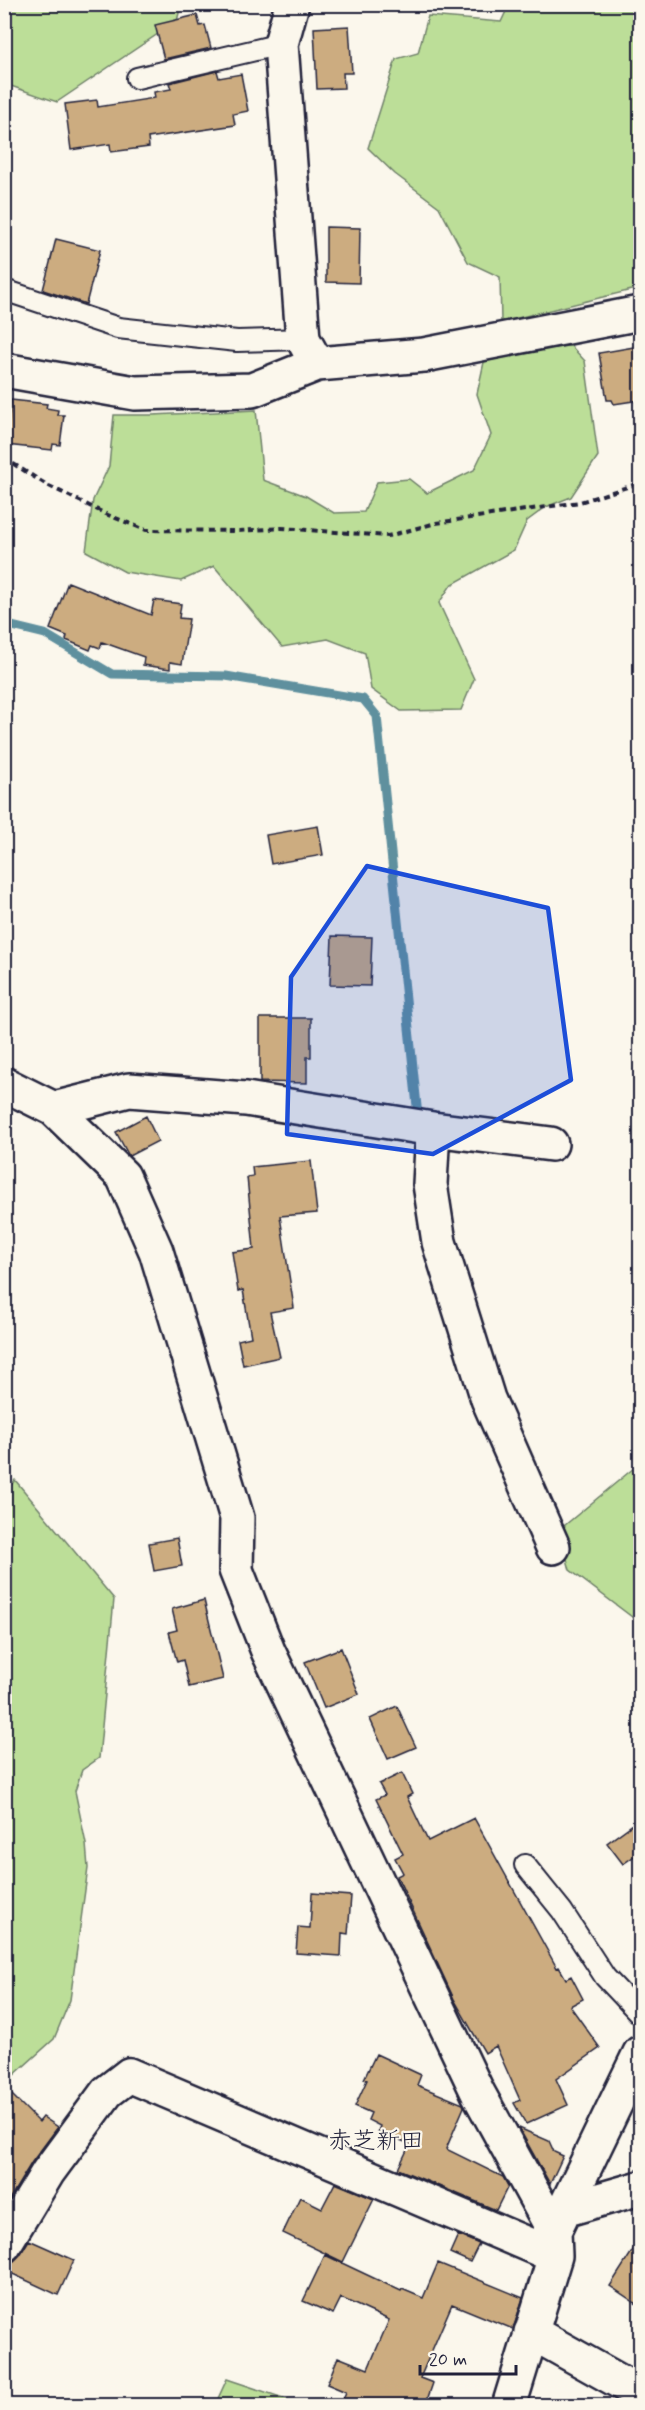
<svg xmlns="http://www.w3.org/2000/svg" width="645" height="2410" font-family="Mynerve,'Klee One',sans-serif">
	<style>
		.green { fill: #bcde98; stroke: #6f806a; stroke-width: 1.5 }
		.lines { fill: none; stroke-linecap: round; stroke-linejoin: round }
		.stream { stroke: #5f909e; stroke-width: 9 }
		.building { fill: #ccac80; stroke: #22223b; stroke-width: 1.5 }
		.service-casing { stroke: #22223b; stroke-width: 24 }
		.minor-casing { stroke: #22223b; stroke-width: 38 }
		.path { stroke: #22223b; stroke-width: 4; stroke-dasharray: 6 4.5; stroke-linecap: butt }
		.service { stroke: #fbf7ec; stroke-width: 20 }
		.minor { stroke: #fbf7ec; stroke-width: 33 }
		.marked { fill: #1d4ed8; fill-opacity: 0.2; stroke: #1d4ed8; stroke-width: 4.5; stroke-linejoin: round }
		.labels { text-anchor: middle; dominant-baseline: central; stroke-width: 4.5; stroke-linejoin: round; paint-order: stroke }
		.quarter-label { font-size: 24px; fill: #22223b; stroke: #fbf7ec }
	</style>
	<rect width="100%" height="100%" fill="#fbf7ec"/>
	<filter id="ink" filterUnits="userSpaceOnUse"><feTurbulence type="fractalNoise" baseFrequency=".0167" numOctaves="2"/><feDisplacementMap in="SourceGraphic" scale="12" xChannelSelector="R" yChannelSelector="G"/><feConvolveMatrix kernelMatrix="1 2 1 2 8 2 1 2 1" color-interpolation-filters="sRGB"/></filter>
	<g filter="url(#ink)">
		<path class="green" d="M 5,5 L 181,5 L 177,21 L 57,102 L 5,84 Z
			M 509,5 L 640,5 L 640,288 L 501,322 L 500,277 L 468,262 L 439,207 L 395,174 L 368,148 L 396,59 L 418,53 L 428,16 L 501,22 Z
			M 571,346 L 585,361 L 598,456 L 571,497 L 546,507 L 527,521 L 514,550 L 451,585 L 439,603 L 474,679 L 461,710 L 401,711 L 371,689 L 365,653 L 328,639 L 282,647 L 214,566 L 181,581 L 125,572 L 86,551 L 93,500 L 109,466 L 114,415 L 153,415 L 256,410 L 263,480 L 306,496 L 334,513 L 364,512 L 377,482 L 409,479 L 427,493 L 474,470 L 491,435 L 477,394 L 484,362 L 543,347 Z
			M 640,1463 L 640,1623 L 570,1570 L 559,1530 Z
			M 15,1480 L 114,1599 L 99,1758 L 82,1770 L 75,1791 L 86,1844 L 88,1868 L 70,2000 L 54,2039 L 5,2083 L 4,1494 Z
			M 227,2379 L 304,2405 L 307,2405 L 215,2405 Z"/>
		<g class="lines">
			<path class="stream" d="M 4,624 L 45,634 L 112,674 L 226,676 L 363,699 L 377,716 L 418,1116"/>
		</g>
		<path class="building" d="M 197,15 L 200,26 L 205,25 L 211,48 L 164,59 L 155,25 Z
			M 349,26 L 352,73 L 343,73 L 344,88 L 317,89 L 314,28 Z
			M 217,71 L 219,78 L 241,74 L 248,111 L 233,114 L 235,125 L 148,138 L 149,147 L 111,152 L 110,144 L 71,150 L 65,104 L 97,100 L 98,107 L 155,98 L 154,92 L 171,89 L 169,83 Z
			M 326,227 L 360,228 L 359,283 L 326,282 Z
			M 56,239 L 100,250 L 86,304 L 43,290 Z
			M 640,346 L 640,400 L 614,404 L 612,400 L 607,400 L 599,353 Z
			M 11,400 L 47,404 L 46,408 L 58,410 L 57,415 L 64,415 L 60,445 L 53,444 L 52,450 L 6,445 Z
			M 68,582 L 151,615 L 154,600 L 181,604 L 179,618 L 189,619 L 182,664 L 170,662 L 170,669 L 143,665 L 144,657 L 102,642 L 100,648 L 92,645 L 90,650 L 66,640 L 67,636 L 50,629 Z
			M 318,826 L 323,855 L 271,864 L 266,835 Z
			M 332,936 L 372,937 L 370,986 L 330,985 Z
			M 260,1018 L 311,1018 L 311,1057 L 307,1057 L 307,1083 L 260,1082 Z
			M 146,1116 L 158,1141 L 129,1156 L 116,1132 Z
			M 311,1161 L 317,1213 L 280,1216 L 294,1308 L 270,1312 L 280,1357 L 243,1365 L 238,1340 L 251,1337 L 243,1290 L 238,1291 L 232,1252 L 254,1249 L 247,1177 L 253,1176 L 252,1167 Z
			M 177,1538 L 182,1566 L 154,1571 L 149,1543 Z
			M 204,1600 L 223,1679 L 189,1687 L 183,1660 L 177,1662 L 169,1632 L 177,1630 L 172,1609 Z
			M 341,1648 L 359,1694 L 324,1708 L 305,1662 Z
			M 397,1706 L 416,1747 L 388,1759 L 370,1719 Z
			M 402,1773 L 412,1794 L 407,1797 L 428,1841 L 474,1818 L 557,1968 L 559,1967 L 566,1979 L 571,1976 L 583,1999 L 570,2006 L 600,2048 L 556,2079 L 568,2105 L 526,2124 L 514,2103 L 520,2100 L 496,2046 L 485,2053 L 471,2029 L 454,1999 L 397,1876 L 403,1873 L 395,1858 L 403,1854 L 376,1799 L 385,1795 L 379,1784 Z
			M 640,1819 L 640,1852 L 623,1864 L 607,1843 Z
			M 312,1893 L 351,1896 L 348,1934 L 342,1933 L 341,1956 L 296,1953 L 298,1927 L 310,1928 Z
			M 376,2054 L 421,2075 L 417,2085 L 463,2104 L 464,2107 L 446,2149 L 503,2177 L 508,2186 L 496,2210 L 398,2169 L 410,2144 L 378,2131 L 380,2126 L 368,2120 L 371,2113 L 355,2106 L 367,2080 L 364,2079 Z
			M 4,2087 L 39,2122 L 43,2117 L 58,2127 L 32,2162 L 4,2208 Z
			M 519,2128 L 549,2141 L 554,2152 L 563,2156 L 550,2184 Z
			M 335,2183 L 374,2199 L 343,2262 L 283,2233 L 300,2197 L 322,2208 Z
			M 458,2235 L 479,2244 L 470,2262 L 450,2253 Z
			M 640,2239 L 640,2306 L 610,2286 Z
			M 29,2240 L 74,2260 L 58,2295 L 4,2270 L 4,2264 L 14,2261 L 20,2255 Z
			M 325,2255 L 401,2291 L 402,2289 L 423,2298 L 438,2263 L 523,2298 L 513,2329 L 452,2304 L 420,2378 L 433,2383 L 425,2406 L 340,2406 L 346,2392 L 327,2384 L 338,2357 L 368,2369 L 389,2320 L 341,2298 L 333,2314 L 303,2301 Z"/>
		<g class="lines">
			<defs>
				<path id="service" d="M 137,78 L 281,44
					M 4,290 L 118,328 L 237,341 L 303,339
					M 525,1865 L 562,1911 L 605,1977 L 640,2014"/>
				<path id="minor" d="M 292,4 L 281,44 L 303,339 L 317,364
					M 4,370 L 135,393 L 252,390 L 317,364 L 424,355 L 640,313
					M 4,1084 L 54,1109 L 123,1176 L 156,1251 L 237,1518 L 236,1570 L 268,1651 L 478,2093 L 554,2231
					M 54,1109 L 129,1090 L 246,1099 L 433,1129 L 551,1144
					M 433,1129 L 430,1184 L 439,1242 L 488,1399 L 553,1547
					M 564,2210 L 640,2188
					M 4,2245 L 48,2172 L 107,2092 L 129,2075 L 555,2256
					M 531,2332 L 640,2393
					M 509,2406 L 555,2256 L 554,2231 L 640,2053"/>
			</defs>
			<use href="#service" class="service-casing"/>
			<use href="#minor" class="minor-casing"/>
			<path class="path" d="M 4,458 L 47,485 L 108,515 L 146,530 L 239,531 L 282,528 L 388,536 L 436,523 L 580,502 L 640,483"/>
			<use href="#service" class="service"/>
			<use href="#minor" class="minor"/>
		</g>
	</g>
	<path class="marked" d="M 367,866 L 548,908 L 571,1080 L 433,1154 L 287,1134 L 291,977 Z"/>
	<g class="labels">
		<g class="quarter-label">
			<text x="376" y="2141">赤芝新田</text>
		</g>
	</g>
	<rect width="645" height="2410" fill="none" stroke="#fbf7ec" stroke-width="24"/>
	<rect x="12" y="12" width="621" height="2386" fill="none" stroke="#22223b" stroke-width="2" filter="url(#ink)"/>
	<path d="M420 2365v9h96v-9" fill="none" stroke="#22223b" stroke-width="3"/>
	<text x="429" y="2365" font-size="18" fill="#22223b" stroke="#fbf7ec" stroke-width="4.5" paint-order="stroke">20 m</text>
</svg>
